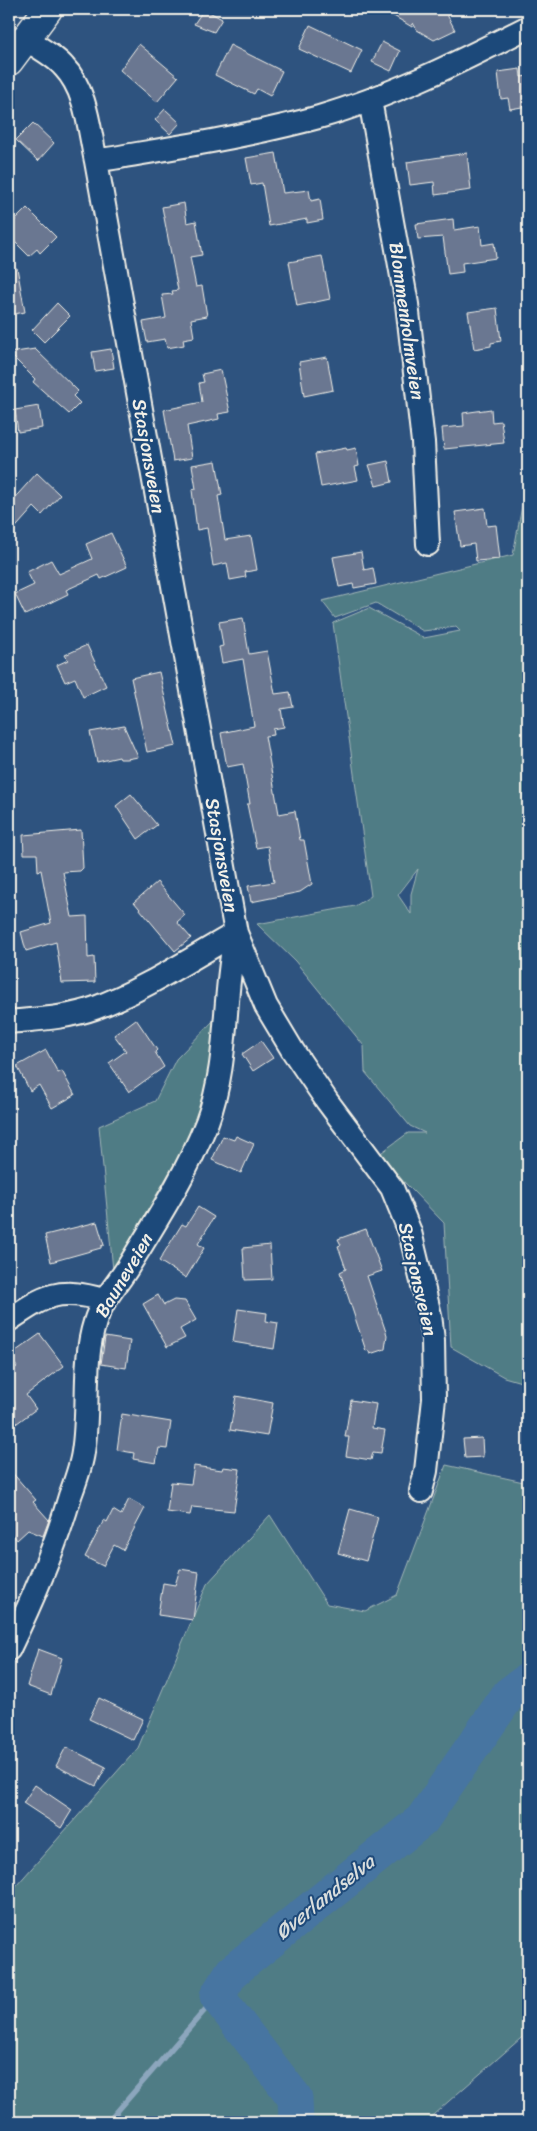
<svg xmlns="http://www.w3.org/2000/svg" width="537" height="2131" font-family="Sriracha,sans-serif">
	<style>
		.green { fill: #507c85; stroke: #a2b6b6; fill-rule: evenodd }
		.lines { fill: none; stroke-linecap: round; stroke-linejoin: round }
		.stream { stroke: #8ca6bd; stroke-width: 5.5 }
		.river { stroke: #4674a1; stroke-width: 35 }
		.building { fill: #6b7791; stroke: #f4f1e8 }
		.minor-casing { stroke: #f4f1e8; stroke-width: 26 }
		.secondary-casing { stroke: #f4f1e8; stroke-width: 31 }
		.minor { stroke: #1f4a7a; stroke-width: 22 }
		.secondary { stroke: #1f4a7a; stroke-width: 28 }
		.labels { text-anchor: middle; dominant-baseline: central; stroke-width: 4; stroke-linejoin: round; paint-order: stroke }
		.street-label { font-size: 19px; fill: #f4f1e8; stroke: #1f4a7a }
		.water-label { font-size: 20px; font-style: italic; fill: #dadedd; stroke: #1f4a7a }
	</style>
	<rect width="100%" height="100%" fill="#2e537f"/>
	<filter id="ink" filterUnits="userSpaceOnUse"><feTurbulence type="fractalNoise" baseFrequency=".02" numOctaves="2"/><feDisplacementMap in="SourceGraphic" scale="10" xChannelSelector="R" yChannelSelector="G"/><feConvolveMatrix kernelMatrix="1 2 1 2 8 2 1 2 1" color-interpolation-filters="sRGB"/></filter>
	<g filter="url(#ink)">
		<path class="green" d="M 528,473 L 528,1384 L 504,1377 L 451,1347 L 444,1223 L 378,1155 L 408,1133 L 425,1133 L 410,1126 L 365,1072 L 364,1046 L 295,961 L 257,924 L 355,906 L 371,896 L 333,623 L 369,608 L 424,638 L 460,631 L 456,627 L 423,631 L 376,603 L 335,618 L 322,601 L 513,555 ZM 418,869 L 411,894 L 411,914 L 398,895 Z
			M 217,1017 L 211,1078 L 198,1123 L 113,1270 L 99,1126 L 155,1101 L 176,1059 Z
			M 446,1465 L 528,1483 L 528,2032 L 425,2122 L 9,2122 L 9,1894 L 138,1748 L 207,1584 L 270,1515 L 327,1604 L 365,1611 L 397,1595 Z"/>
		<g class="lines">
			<path class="stream" d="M 108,2122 L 217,1996"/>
			<path class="river" d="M 296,2122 L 295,2098 L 217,1996 L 232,1972 L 422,1820 L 509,1694 L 528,1680"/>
		</g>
		<path class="building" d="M 204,9 L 222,19 L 214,32 L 194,24 Z
			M 382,9 L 444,9 L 455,30 L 434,40 L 417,30 L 413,23 L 412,27 Z
			M 310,25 L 362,50 L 351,73 L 299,49 Z
			M 382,42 L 400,51 L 391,71 L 372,62 Z
			M 139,44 L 178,77 L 157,102 L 120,70 Z
			M 230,45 L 282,71 L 270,96 L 257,89 L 254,94 L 215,75 Z
			M 520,69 L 521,77 L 528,76 L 528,106 L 510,109 L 508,98 L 501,99 L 498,72 Z
			M 165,109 L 180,123 L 170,134 L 155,120 Z
			M 33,123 L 54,143 L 38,161 L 16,140 Z
			M 276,153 L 283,193 L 309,190 L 311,201 L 320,199 L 323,220 L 307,223 L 307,219 L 269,226 L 262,183 L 251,185 L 246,158 Z
			M 467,153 L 471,190 L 435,195 L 434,182 L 410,185 L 407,162 Z
			M 184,203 L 187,223 L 196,221 L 202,255 L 190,257 L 196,287 L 202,286 L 207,316 L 191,319 L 194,337 L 183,339 L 184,345 L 167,348 L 165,339 L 147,342 L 143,322 L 166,318 L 162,295 L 173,294 L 172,291 L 178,290 L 162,207 Z
			M 27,208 L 56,237 L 40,253 L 37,249 L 29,256 L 9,236 L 9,226 Z
			M 453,219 L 454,230 L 480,226 L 482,245 L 494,243 L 496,258 L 462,263 L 463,272 L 448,274 L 443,237 L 418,239 L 416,224 Z
			M 322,256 L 330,299 L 297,306 L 289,262 Z
			M 17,268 L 25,312 L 9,315 L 9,269 Z
			M 57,303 L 70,316 L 44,342 L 32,330 Z
			M 497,308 L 501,341 L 491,343 L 491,346 L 474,349 L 468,312 Z
			M 35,349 L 78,391 L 73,396 L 80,403 L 69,414 L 33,382 L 35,379 L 9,353 Z
			M 111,349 L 114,368 L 95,371 L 92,352 Z
			M 327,357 L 333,390 L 304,396 L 299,362 Z
			M 221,370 L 230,412 L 218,414 L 219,419 L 187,426 L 192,458 L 173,461 L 164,410 L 202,402 L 199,383 L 204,382 L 202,374 Z
			M 39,406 L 42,428 L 18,432 L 15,410 Z
			M 491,409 L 492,422 L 501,421 L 504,443 L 444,449 L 442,428 L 464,426 L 463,413 Z
			M 346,448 L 347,450 L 356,448 L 359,466 L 355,467 L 358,480 L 321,487 L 315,454 Z
			M 216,461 L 222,495 L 218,496 L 225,540 L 251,536 L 257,570 L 245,572 L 246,577 L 230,580 L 227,563 L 213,566 L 207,528 L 197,530 L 192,490 L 196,489 L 192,465 Z
			M 388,461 L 392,482 L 376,486 L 369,465 Z
			M 37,473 L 60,495 L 42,515 L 34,507 L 9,535 L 9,504 Z
			M 485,508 L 487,526 L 496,525 L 500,559 L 476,561 L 474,544 L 460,546 L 455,512 Z
			M 111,533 L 127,567 L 101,579 L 99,575 L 66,590 L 68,594 L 25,615 L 15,594 L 34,585 L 27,572 L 51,560 L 59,574 L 92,559 L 86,544 Z
			M 361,552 L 364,570 L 373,568 L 376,584 L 354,588 L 353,584 L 339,587 L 333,557 Z
			M 243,618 L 249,654 L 267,651 L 275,694 L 290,692 L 293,707 L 281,709 L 284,727 L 273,729 L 274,735 L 265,736 L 279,814 L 295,811 L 300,840 L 304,840 L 312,884 L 300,892 L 251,902 L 248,886 L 274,882 L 268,846 L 256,848 L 247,804 L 250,804 L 243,764 L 227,767 L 221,733 L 254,726 L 243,659 L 222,663 L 219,647 L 223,646 L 219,622 Z
			M 87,645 L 106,686 L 83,697 L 75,678 L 65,682 L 57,665 L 68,660 L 65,655 Z
			M 159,672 L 176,746 L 147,752 L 131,678 Z
			M 124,726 L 138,757 L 127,759 L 120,759 L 119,757 L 97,762 L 90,732 Z
			M 131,794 L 157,825 L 138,839 L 116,806 Z
			M 81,830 L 83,868 L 80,871 L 63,872 L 72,917 L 87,916 L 88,958 L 94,957 L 95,982 L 62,983 L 56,942 L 26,951 L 21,932 L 51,923 L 41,870 L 38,871 L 37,854 L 24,854 L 23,835 Z
			M 157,882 L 185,915 L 177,922 L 191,938 L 175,951 L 134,902 Z
			M 136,1019 L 157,1050 L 155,1052 L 164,1067 L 129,1092 L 109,1063 L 126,1051 L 114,1035 Z
			M 261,1041 L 273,1058 L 253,1071 L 242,1054 Z
			M 46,1050 L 58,1073 L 62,1071 L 75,1095 L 52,1108 L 39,1085 L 30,1091 L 17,1066 Z
			M 223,1136 L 234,1140 L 236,1136 L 254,1144 L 241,1173 L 212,1160 Z
			M 198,1207 L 214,1217 L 198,1244 L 204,1248 L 186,1278 L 159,1261 L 182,1224 L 186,1226 Z
			M 97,1222 L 104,1245 L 101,1246 L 101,1248 L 51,1262 L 45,1235 Z
			M 366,1229 L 382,1271 L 367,1276 L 387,1335 L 385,1349 L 370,1354 L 368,1350 L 366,1351 L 340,1272 L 346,1269 L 338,1246 L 341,1245 L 338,1239 Z
			M 270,1245 L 272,1279 L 245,1280 L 243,1248 Z
			M 158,1295 L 164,1305 L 174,1300 L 185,1301 L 196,1320 L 180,1329 L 185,1338 L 167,1347 L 143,1304 Z
			M 238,1309 L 267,1313 L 266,1321 L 278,1323 L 274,1349 L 233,1342 Z
			M 40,1334 L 64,1366 L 26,1395 L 36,1409 L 9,1429 L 9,1371 L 17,1367 L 9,1356 Z
			M 105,1337 L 130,1341 L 126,1368 L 101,1364 Z
			M 236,1396 L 273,1403 L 267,1436 L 230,1430 Z
			M 351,1400 L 376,1404 L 372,1428 L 385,1430 L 381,1453 L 373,1452 L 371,1460 L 346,1456 L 349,1437 L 345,1437 Z
			M 122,1414 L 171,1422 L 167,1449 L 159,1448 L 156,1463 L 133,1459 L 134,1453 L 117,1450 Z
			M 482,1438 L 483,1457 L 465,1458 L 463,1439 Z
			M 194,1466 L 222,1470 L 223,1467 L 240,1469 L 234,1511 L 192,1507 L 190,1515 L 167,1512 L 171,1482 L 191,1484 Z
			M 9,1469 L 36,1500 L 33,1502 L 49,1520 L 43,1536 L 28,1530 L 17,1540 L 9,1530 Z
			M 129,1499 L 145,1508 L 123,1550 L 114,1545 L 103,1566 L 85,1557 L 104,1520 L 107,1522 L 113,1510 L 121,1515 Z
			M 350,1509 L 378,1517 L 366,1561 L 338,1553 Z
			M 180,1569 L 199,1572 L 193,1620 L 158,1615 L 163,1583 L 175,1585 Z
			M 38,1649 L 62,1658 L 51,1695 L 27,1686 Z
			M 99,1698 L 143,1719 L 133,1740 L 89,1719 Z
			M 66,1747 L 106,1767 L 96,1786 L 56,1766 Z
			M 35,1785 L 72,1810 L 61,1828 L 23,1803 Z"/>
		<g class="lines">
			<defs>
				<path id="minor" d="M 370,100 L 407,304 L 423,442 L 428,544
					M 96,161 C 170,148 246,137 319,117 C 392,96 461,61 528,27
					M 236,933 L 266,1006 L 293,1051 L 327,1101 L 392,1188 L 410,1232 L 430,1315 L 433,1340 L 434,1399 L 426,1471 L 421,1491
					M 9,1022 C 38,1019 67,1018 95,1008 C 144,990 190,959 236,933 L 96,161 C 89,130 87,91 64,67 C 55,56 39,48 27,40
					M 9,1320 C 46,1295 58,1287 104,1300
					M 9,1649 C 33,1599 55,1549 70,1496 C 75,1482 81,1467 83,1452 C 90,1409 82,1363 95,1322 C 101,1301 117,1285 128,1267 C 157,1220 187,1173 207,1122 C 230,1061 222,996 236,933"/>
				<path id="secondary" d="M 9,61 L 48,9"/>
			</defs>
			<use href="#minor" class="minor-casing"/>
			<use href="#secondary" class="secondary-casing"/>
			<use href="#minor" class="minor"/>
			<use href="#secondary" class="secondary"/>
		</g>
	</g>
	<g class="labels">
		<g class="street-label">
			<text transform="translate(407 321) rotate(82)">Blommenholmveien</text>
			<text transform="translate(149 456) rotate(80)">Stasjonsveien</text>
			<text transform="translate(222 855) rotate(80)">Stasjonsveien</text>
			<text transform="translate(124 1275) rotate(-59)">Bauneveien</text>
			<text transform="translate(418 1279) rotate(77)">Stasjonsveien</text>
		</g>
		<g class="water-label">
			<text transform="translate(325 1897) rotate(-39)">Øverlandselva</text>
		</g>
	</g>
	<rect width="537" height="2131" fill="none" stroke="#1f4a7a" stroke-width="30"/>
	<rect x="15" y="15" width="507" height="2101" fill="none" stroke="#f4f1e8" stroke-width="2" filter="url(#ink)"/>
</svg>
